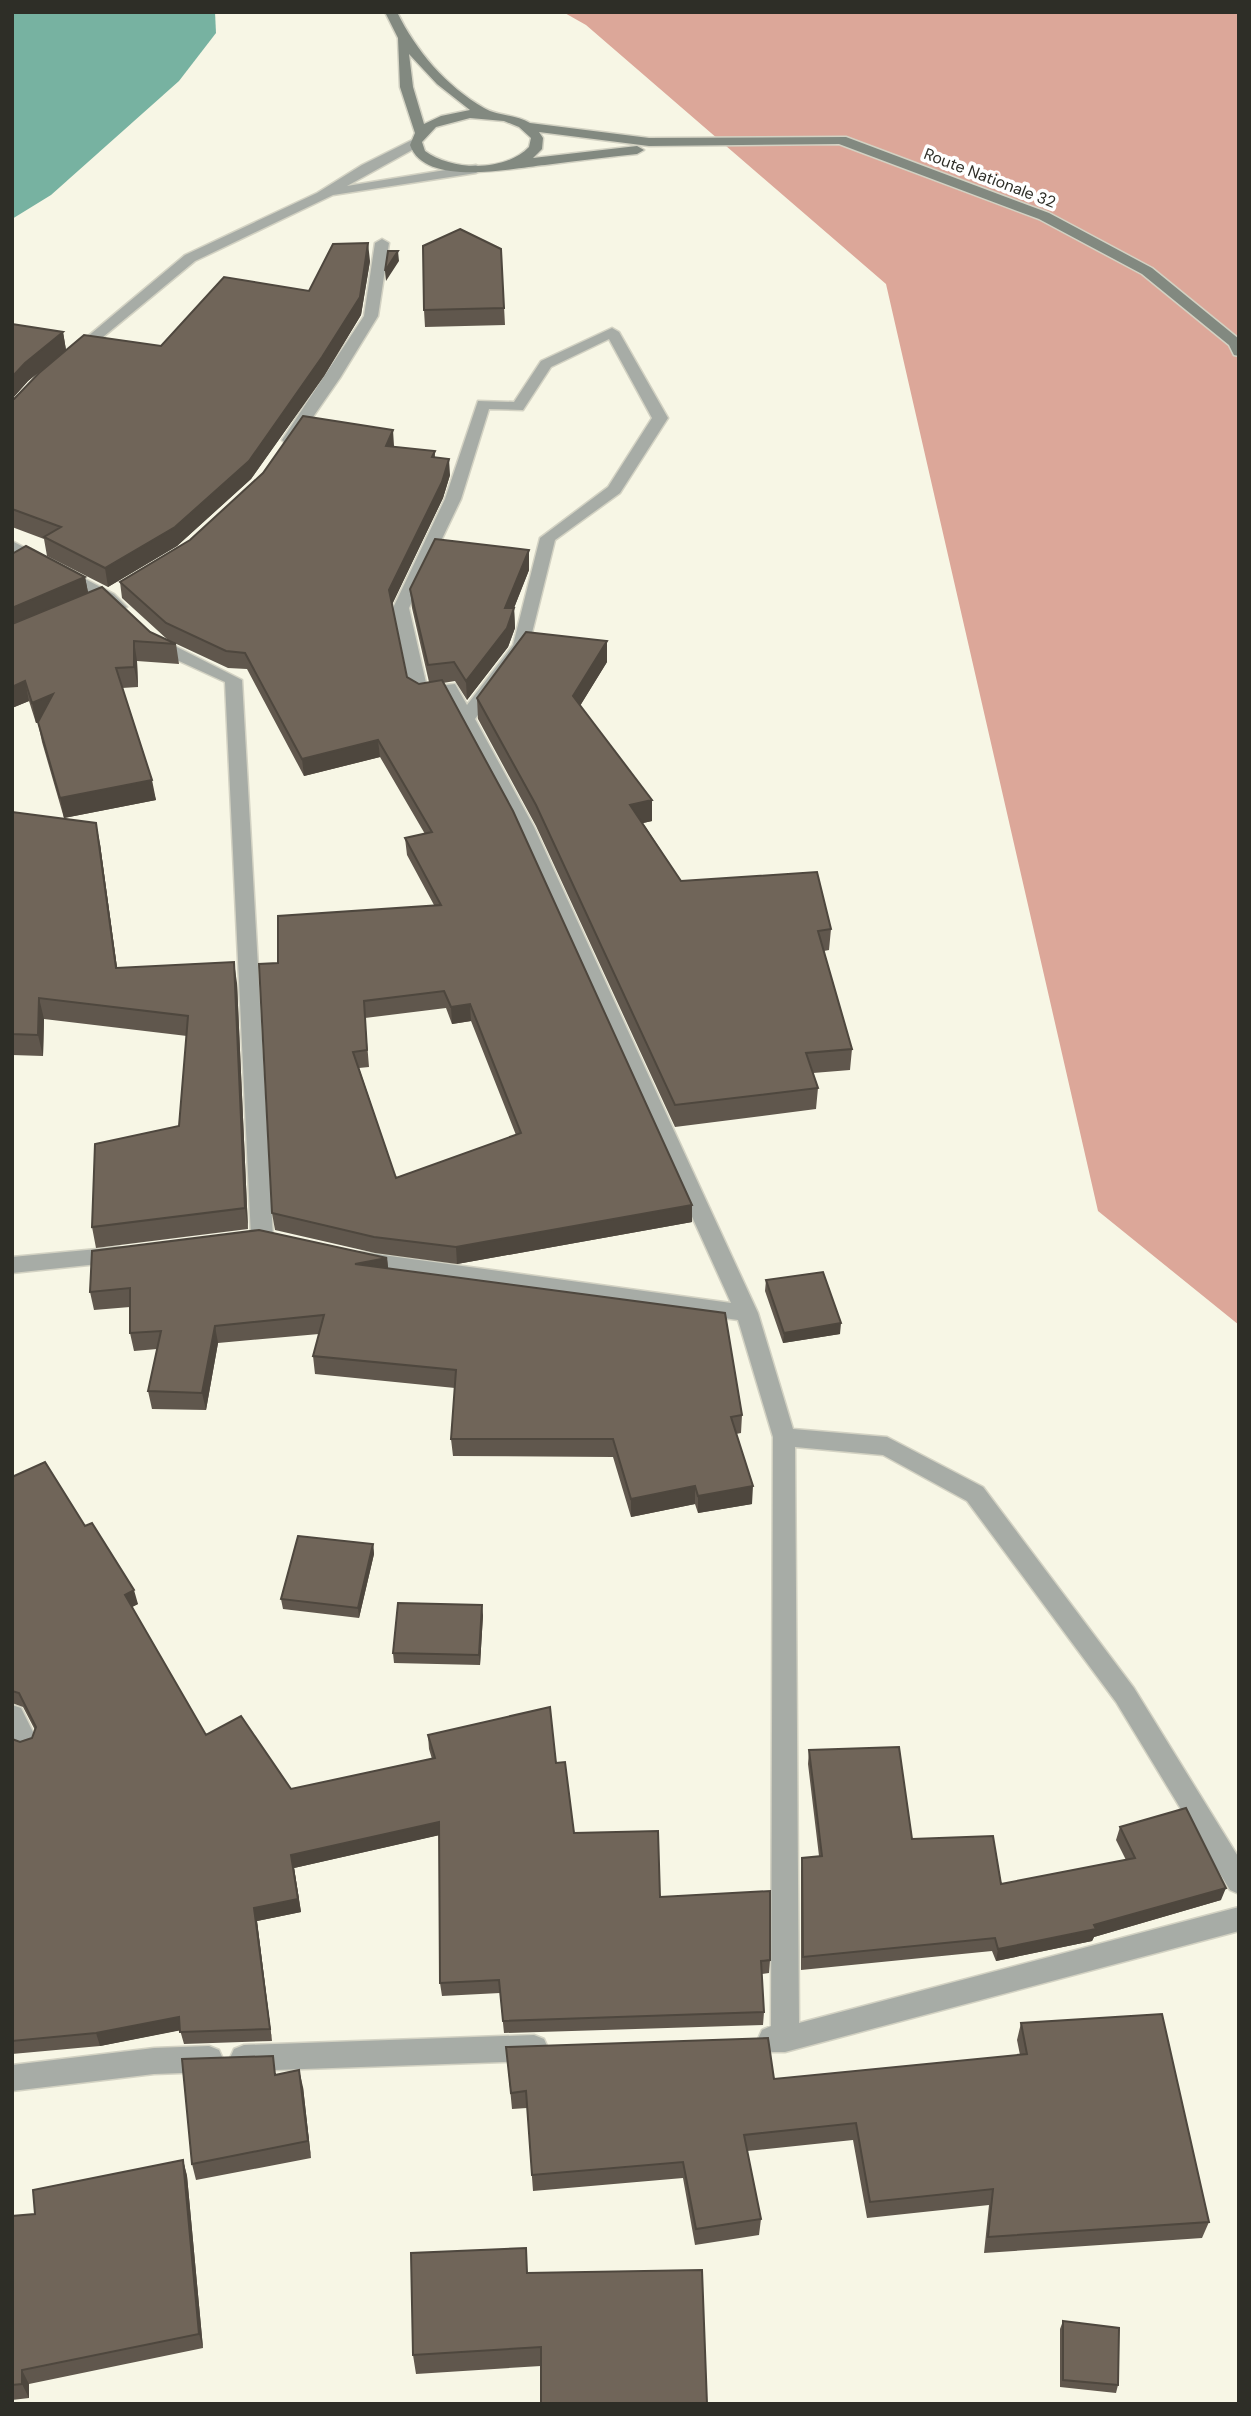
<svg xmlns="http://www.w3.org/2000/svg" width="1251" height="2416" font-family="'DM Sans',sans-serif">
	<style>
		.forest { fill: #dca799 }
		.water { fill: #77b2a1 }
		.lines { fill: none; stroke-linecap: round; stroke-linejoin: round }
		.street-casing { stroke: #d3d2c3; stroke-width: 3 }
		.secondary-casing { stroke: #d3d2c3; stroke-width: 3 }
		.street { fill: #a7aca6; fill-rule: evenodd }
		.secondary { fill: #828980; fill-rule: evenodd }
		.wall { fill: #60574d; fill-rule: evenodd }
		.shaded-wall { fill: #4e473e }
		.building { fill: #706559; stroke: #4e473e; stroke-width: 2; fill-rule: evenodd }
		.labels { text-anchor: middle; dominant-baseline: central; stroke-width: 7; stroke-linejoin: round; paint-order: stroke }
		.far-street-label { font-size: 16px; fill: #2e2e27; stroke: #fff }
	</style>
	<rect width="100%" height="100%" fill="#f7f6e5"/>
	<path class="forest" d="M 563,12 L 1239,12 L 1239,1325 L 1098,1211 L 886,284 L 586,25 Z"/>
	<path class="water" d="M 12,12 L 215,12 L 216,33 L 179,81 L 51,195 L 12,219 Z"/>
	<g class="lines">
		<defs>
			<path id="street" d="M 416,138 L 421,139 L 421,145 L 347,186 L 476,165 L 483,169 L 476,173 L 333,195 L 195,261 L 80,356 L 70,356 L 68,353 L 185,255 L 317,193 L 362,165 Z
				M 382,239 L 389,243 L 378,316 L 340,378 L 295,443 L 285,443 L 282,440 L 364,316 L 375,243 Z
				M 612,328 L 619,332 L 668,418 L 620,493 L 555,540 L 529,645 L 475,719 L 534,827 L 758,1313 L 793,1429 L 887,1437 L 983,1487 L 1134,1688 L 1239,1858 L 1239,1894 L 1230,1890 L 1116,1702 L 967,1501 L 883,1455 L 795,1447 L 799,2023 L 1239,1907 L 1239,1931 L 785,2052 L 772,2052 L 762,2048 L 758,2039 L 762,2030 L 771,2026 L 773,1437 L 738,1320 L 361,1268 L 353,1266 L 350,1260 L 353,1254 L 361,1252 L 731,1303 L 516,827 L 444,694 L 420,698 L 411,693 L 393,608 L 445,499 L 478,401 L 514,402 L 541,361 ZM 609,339 L 652,418 L 608,487 L 540,538 L 513,645 L 467,705 L 455,684 L 427,687 L 409,608 L 461,499 L 489,409 L 523,410 L 551,367 Z
				M 12,541 L 114,594 L 127,607 L 119,612 L 102,600 L 12,553 Z
				M 155,636 L 242,680 L 273,1237 L 270,1243 L 262,1245 L 254,1243 L 251,1237 L 225,682 L 155,650 L 147,641 Z
				M 119,1247 L 127,1249 L 130,1255 L 127,1261 L 12,1273 L 12,1257 Z
				M 12,1705 L 21,1708 L 38,1742 L 34,1750 L 25,1753 L 16,1750 L 12,1742 Z
				M 534,2035 L 544,2039 L 548,2048 L 544,2057 L 534,2061 L 244,2071 L 234,2067 L 230,2058 L 234,2049 L 244,2045 Z
				M 209,2046 L 219,2050 L 223,2059 L 219,2068 L 209,2072 L 154,2074 L 12,2091 L 12,2065 L 154,2048 Z"/>
			<path id="secondary" d="M 385,12 L 397,12 C 416,51 446,86 484,108 C 497,116 515,114 530,123 L 649,138 L 846,137 L 1049,213 L 1152,268 L 1239,339 L 1239,356 L 1234,355 L 1229,345 L 1142,274 L 1039,219 L 839,144 L 649,146 L 539,132 L 543,138 L 542,149 L 533,158 L 637,146 L 644,150 L 637,154 C 606,157 576,161 545,165 C 512,168 425,188 410,145 L 415,133 L 400,87 L 398,38 ZM 409,54 L 437,84 L 470,110 L 441,116 L 424,124 L 413,87 ZM 470,118 L 504,121 L 519,127 L 531,138 L 529,147 C 505,172 452,171 425,151 L 422,142 L 436,127 Z"/>
		</defs>
		<use href="#street" class="street-casing"/>
		<use href="#secondary" class="secondary-casing"/>
		<use href="#street" class="street"/>
		<use href="#secondary" class="secondary"/>
	</g>
	<path class="wall" d="M 501,249 L 505,325 L 425,327 L 424,310 Z
		M 370,261 L 361,315 L 324,376 L 251,479 L 177,546 L 108,587 L 47,556 L 44,539 L 12,527 L 12,324 L 63,332 L 66,350 L 161,346 L 309,291 ZM 38,373 L 14,399 L 12,399 L 28,381 Z
		M 394,447 L 435,451 L 435,457 L 450,475 L 443,498 L 392,604 L 407,677 L 419,684 L 429,682 L 412,608 L 410,589 L 529,550 L 529,570 L 514,608 L 515,628 L 508,647 L 467,700 L 455,681 L 443,683 L 692,1205 L 692,1222 L 457,1264 L 375,1253 L 275,1230 L 272,1213 L 278,963 L 434,905 L 407,855 L 405,838 L 425,834 L 380,757 L 304,776 L 247,669 L 228,668 L 168,640 L 122,598 L 120,582 ZM 446,1008 L 452,1024 L 471,1021 L 516,1135 L 396,1178 L 359,1068 L 369,1067 L 365,1018 Z
		M 85,577 L 88,593 L 150,632 L 176,644 L 179,664 L 137,661 L 138,687 L 122,688 L 156,800 L 64,818 L 42,742 L 38,723 L 36,723 L 29,701 L 12,708 Z
		M 607,662 L 580,706 L 652,800 L 652,821 L 643,823 L 681,881 L 831,929 L 829,950 L 824,951 L 852,1049 L 850,1070 L 813,1073 L 818,1088 L 816,1109 L 675,1127 L 536,826 L 478,719 L 477,698 Z
		M 12,812 L 100,844 L 117,968 L 237,983 L 248,1229 L 96,1248 L 92,1227 L 179,1126 L 187,1036 L 44,1019 L 43,1056 L 12,1055 Z
		M 387,1258 L 388,1268 L 742,1415 L 741,1433 L 736,1434 L 752,1504 L 698,1513 L 695,1504 L 631,1517 L 613,1457 L 453,1456 L 451,1439 L 455,1388 L 315,1374 L 313,1356 L 319,1334 L 218,1343 L 206,1410 L 152,1409 L 148,1391 L 157,1349 L 134,1351 L 130,1333 L 130,1307 L 94,1310 L 90,1292 Z
		M 766,1280 L 840,1334 L 783,1343 L 765,1291 Z
		M 12,1477 L 85,1526 L 138,1604 L 132,1607 L 206,1735 L 291,1789 L 432,1759 L 429,1749 L 428,1735 L 556,1763 L 574,1833 L 660,1897 L 770,1960 L 769,1973 L 762,1974 L 764,2012 L 763,2025 L 504,2033 L 500,1993 L 442,1996 L 440,1983 L 439,1835 L 294,1868 L 301,1912 L 257,1921 L 272,2041 L 184,2044 L 180,2030 L 100,2046 L 12,2054 L 12,1739 L 20,1742 L 32,1738 L 35,1730 L 23,1707 L 12,1703 Z
		M 373,1544 L 374,1554 L 359,1618 L 283,1609 L 281,1599 Z
		M 483,1615 L 480,1665 L 394,1663 L 393,1653 Z
		M 809,1750 L 912,1839 L 1001,1884 L 1126,1860 L 1116,1840 L 1120,1827 L 1221,1900 L 1094,1937 L 1092,1941 L 996,1961 L 992,1951 L 801,1970 L 801,1871 L 802,1858 L 819,1856 L 808,1764 Z
		M 1021,2023 L 1209,2222 L 1202,2238 L 984,2253 L 989,2205 L 867,2218 L 853,2140 L 747,2151 L 761,2219 L 759,2235 L 695,2245 L 683,2178 L 533,2191 L 527,2108 L 512,2109 L 506,2047 L 774,2079 L 1020,2055 L 1017,2040 Z
		M 303,2087 L 311,2158 L 196,2180 L 192,2164 Z
		M 183,2160 L 187,2176 L 203,2348 L 29,2384 L 29,2398 L 12,2400 L 12,2216 L 35,2214 Z
		M 702,2270 L 541,2366 L 416,2374 L 413,2355 L 528,2273 Z
		M 1063,2321 L 1118,2385 L 1116,2393 L 1060,2387 L 1060,2329 Z"/>
	<path class="shaded-wall" d="M 368,243 L 370,261 L 361,315 L 324,376 L 251,479 L 177,546 L 108,587 L 105,568 Z
		M 398,251 L 399,261 L 386,281 L 385,271 Z
		M 63,332 L 66,350 L 28,381 L 12,399 L 12,377 L 25,363 Z
		M 393,430 L 394,446 L 387,462 L 386,446 Z
		M 449,459 L 450,475 L 443,498 L 391,607 L 389,590 Z
		M 529,550 L 529,570 L 506,628 L 505,608 Z
		M 85,577 L 89,597 L 12,629 L 12,608 Z
		M 514,608 L 515,628 L 508,647 L 467,700 L 466,681 Z
		M 134,641 L 137,661 L 138,687 L 134,667 Z
		M 607,641 L 607,662 L 573,717 L 573,696 Z
		M 25,681 L 29,701 L 12,708 L 12,687 Z
		M 53,694 L 57,714 L 36,723 L 32,703 Z
		M 378,740 L 380,757 L 304,776 L 302,759 Z
		M 152,780 L 156,800 L 64,818 L 60,798 Z
		M 652,800 L 652,821 L 630,826 L 630,805 Z
		M 96,823 L 100,844 L 120,989 L 116,968 Z
		M 234,962 L 237,983 L 248,1229 L 245,1208 Z
		M 39,998 L 44,1019 L 43,1056 L 38,1035 Z
		M 470,1004 L 471,1021 L 452,1024 L 451,1007 Z
		M 692,1205 L 692,1222 L 457,1264 L 456,1247 Z
		M 387,1258 L 389,1276 L 355,1264 Z
		M 841,1323 L 840,1334 L 783,1343 L 784,1333 Z
		M 215,1326 L 218,1343 L 206,1410 L 202,1393 Z
		M 695,1486 L 695,1504 L 631,1517 L 631,1499 Z
		M 753,1486 L 752,1504 L 698,1513 L 698,1496 Z
		M 373,1544 L 374,1554 L 359,1618 L 358,1608 Z
		M 134,1590 L 138,1604 L 128,1609 L 125,1595 Z
		M 482,1605 L 483,1615 L 480,1665 L 479,1655 Z
		M 439,1822 L 440,1835 L 294,1868 L 301,1912 L 257,1921 L 272,2041 L 270,2029 L 254,1908 L 291,1855 Z
		M 1226,1888 L 1221,1900 L 1094,1937 L 1092,1941 L 996,1961 L 998,1949 L 1094,1925 Z
		M 179,2017 L 182,2030 L 100,2046 L 96,2033 Z
		M 299,2070 L 303,2087 L 311,2158 L 308,2141 Z
		M 183,2160 L 187,2176 L 203,2348 L 199,2334 Z
		M 22,2370 L 29,2384 L 29,2398 L 22,2384 Z"/>
	<path class="building" d="M 460,229 L 501,249 L 504,308 L 424,310 L 423,246 Z
		M 368,243 L 360,297 L 322,357 L 249,461 L 175,527 L 105,568 L 44,537 L 61,527 L 12,509 L 12,399 L 14,399 L 39,373 L 84,335 L 161,346 L 224,277 L 309,291 L 333,244 Z
		M 388,251 L 398,251 L 385,271 Z
		M 12,324 L 63,332 L 25,363 L 12,377 Z
		M 303,416 L 393,430 L 386,446 L 435,451 L 432,457 L 449,459 L 442,482 L 389,590 L 407,677 L 419,684 L 442,680 L 513,811 L 692,1205 L 456,1247 L 374,1237 L 272,1213 L 259,964 L 278,963 L 278,916 L 441,905 L 405,838 L 432,832 L 378,740 L 302,759 L 245,653 L 226,651 L 166,623 L 120,582 L 190,540 L 263,473 ZM 444,991 L 451,1007 L 470,1004 L 521,1133 L 396,1178 L 353,1052 L 367,1050 L 364,1001 Z
		M 435,539 L 529,550 L 505,608 L 514,608 L 507,628 L 466,681 L 454,662 L 428,665 L 410,589 Z
		M 26,546 L 85,577 L 12,608 L 12,554 Z
		M 102,587 L 150,632 L 176,644 L 134,641 L 134,667 L 116,668 L 152,780 L 60,798 L 38,722 L 53,694 L 32,703 L 25,681 L 12,687 L 12,624 Z
		M 526,632 L 607,641 L 573,696 L 652,800 L 630,805 L 681,881 L 817,872 L 831,929 L 818,931 L 852,1049 L 806,1053 L 818,1088 L 675,1105 L 536,805 L 477,698 Z
		M 12,812 L 96,823 L 116,968 L 234,962 L 245,1208 L 92,1227 L 95,1144 L 179,1126 L 188,1016 L 39,998 L 38,1035 L 12,1034 Z
		M 259,1230 L 387,1258 L 355,1264 L 725,1313 L 742,1415 L 731,1417 L 753,1486 L 698,1496 L 695,1486 L 631,1499 L 613,1439 L 451,1439 L 456,1370 L 313,1356 L 324,1315 L 215,1326 L 202,1393 L 148,1391 L 161,1331 L 130,1333 L 130,1288 L 90,1292 L 92,1251 Z
		M 823,1272 L 841,1323 L 784,1333 L 766,1280 Z
		M 45,1462 L 85,1526 L 92,1523 L 134,1590 L 125,1595 L 206,1735 L 241,1716 L 291,1789 L 435,1758 L 428,1735 L 550,1707 L 556,1763 L 565,1762 L 574,1833 L 658,1831 L 660,1897 L 770,1891 L 770,1960 L 761,1961 L 764,2012 L 503,2021 L 499,1980 L 440,1983 L 439,1822 L 291,1855 L 298,1899 L 254,1908 L 270,2029 L 180,2032 L 179,2017 L 96,2033 L 12,2041 L 12,1739 L 20,1742 L 32,1738 L 36,1727 L 19,1693 L 12,1691 L 12,1477 Z
		M 298,1536 L 373,1544 L 358,1608 L 281,1599 Z
		M 398,1603 L 482,1605 L 479,1655 L 393,1653 Z
		M 899,1747 L 912,1839 L 993,1836 L 1001,1884 L 1135,1858 L 1120,1827 L 1186,1808 L 1226,1888 L 1094,1925 L 1096,1929 L 998,1949 L 995,1938 L 803,1957 L 802,1858 L 822,1856 L 809,1750 Z
		M 1162,2014 L 1209,2222 L 988,2237 L 993,2189 L 870,2202 L 856,2123 L 744,2135 L 761,2219 L 696,2229 L 683,2162 L 532,2175 L 526,2091 L 511,2093 L 506,2047 L 768,2038 L 774,2079 L 1027,2054 L 1021,2023 Z
		M 273,2056 L 275,2075 L 299,2070 L 308,2141 L 192,2164 L 182,2059 Z
		M 183,2160 L 199,2334 L 22,2370 L 22,2384 L 12,2385 L 12,2216 L 35,2214 L 33,2190 Z
		M 526,2248 L 527,2273 L 702,2270 L 707,2404 L 541,2404 L 541,2347 L 413,2355 L 411,2253 Z
		M 1063,2321 L 1119,2328 L 1118,2385 L 1063,2380 Z"/>
	<g class="labels">
		<g class="far-street-label">
			<text transform="translate(990 178) rotate(21)">Route Nationale 32</text>
		</g>
	</g>
	<rect width="1251" height="2416" fill="none" stroke="#2e2e27" stroke-width="28"/>
</svg>
